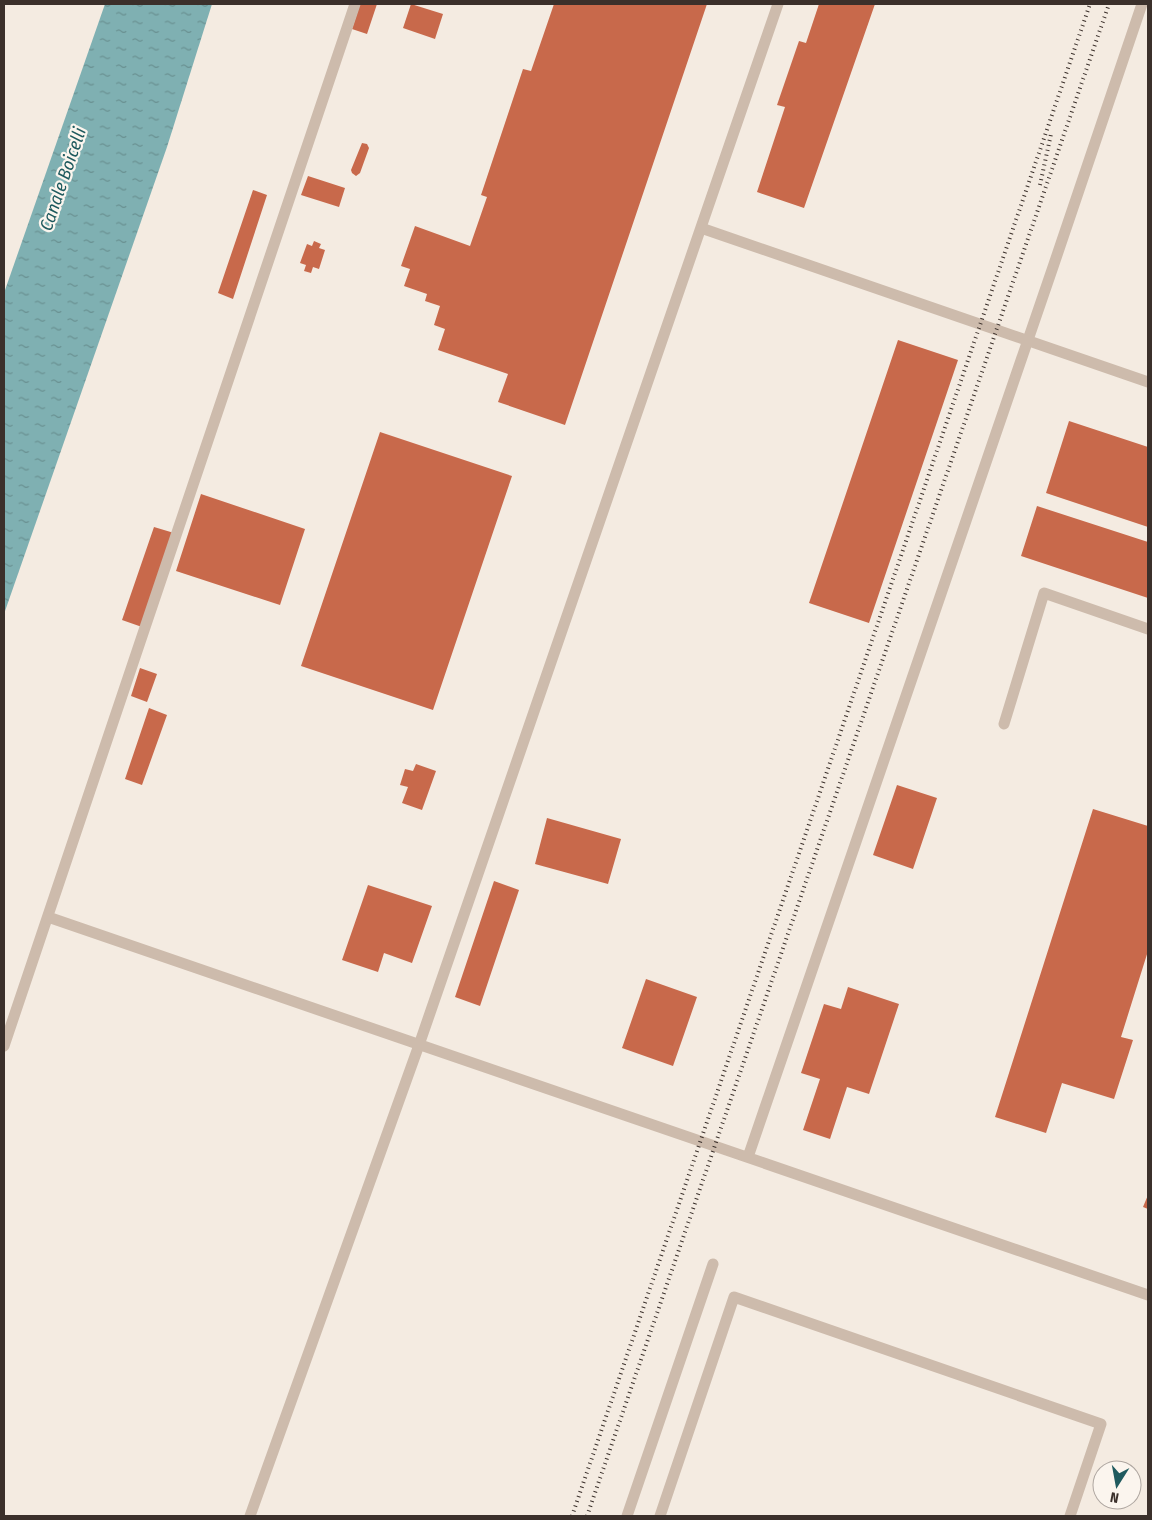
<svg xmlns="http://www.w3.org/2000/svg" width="1152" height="1520" font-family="'Fira Sans Condensed',sans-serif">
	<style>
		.water { fill: url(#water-ripples) }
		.building { fill: #c8694b }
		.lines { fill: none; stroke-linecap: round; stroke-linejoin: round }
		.service { stroke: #cdbbac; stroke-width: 11 }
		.rail { stroke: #3b302b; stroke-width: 4; stroke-dasharray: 1 4; stroke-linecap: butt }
		.labels { text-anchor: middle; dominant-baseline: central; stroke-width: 4.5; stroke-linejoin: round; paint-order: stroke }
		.water-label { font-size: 18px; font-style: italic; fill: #1f5a5e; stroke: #fbf5ee }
	</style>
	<defs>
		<pattern id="water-ripples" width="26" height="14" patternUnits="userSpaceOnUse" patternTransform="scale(1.25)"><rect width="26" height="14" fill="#7fb0b2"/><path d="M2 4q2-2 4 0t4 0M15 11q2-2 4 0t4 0" fill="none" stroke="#699091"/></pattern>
	</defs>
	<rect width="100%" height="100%" fill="#f4ebe1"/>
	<path class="water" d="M 105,4 L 212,4 L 167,147 L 4,614 L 4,293 Z"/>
	<path class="building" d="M 360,4 L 377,4 L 367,34 L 352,29 Z
		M 411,4 L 443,14 L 435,39 L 403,28 Z
		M 554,4 L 707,4 L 565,425 L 498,402 L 508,374 L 438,350 L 445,329 L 434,325 L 440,306 L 425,301 L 427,294 L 404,286 L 410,269 L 401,266 L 415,226 L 470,246 L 487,197 L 481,195 L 523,69 L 531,71 Z
		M 819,4 L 875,4 L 804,208 L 757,192 L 785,107 L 777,105 L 799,41 L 806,43 Z
		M 362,143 L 367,144 L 369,148 L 360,173 L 356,176 L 352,173 L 351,170 Z
		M 308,176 L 345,188 L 339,207 L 301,195 Z
		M 253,190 L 267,195 L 233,299 L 218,293 Z
		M 314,241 L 321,244 L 319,248 L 325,250 L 319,269 L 313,267 L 311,273 L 304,271 L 306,265 L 300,263 L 307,244 L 312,246 Z
		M 898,340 L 958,360 L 869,623 L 809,603 Z
		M 1069,421 L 1148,447 L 1148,527 L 1046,493 Z
		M 380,432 L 512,476 L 433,710 L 301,666 Z
		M 201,494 L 305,529 L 280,605 L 176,571 Z
		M 1037,506 L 1148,542 L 1148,598 L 1021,556 Z
		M 154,527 L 174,533 L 142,627 L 122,620 Z
		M 140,668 L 157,674 L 147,702 L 131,696 Z
		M 149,708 L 167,715 L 142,785 L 125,779 Z
		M 416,764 L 436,771 L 422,810 L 402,803 L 408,787 L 400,785 L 405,769 L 413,771 Z
		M 897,785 L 937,798 L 913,869 L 873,855 Z
		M 1093,809 L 1148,826 L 1148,951 L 1121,1037 L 1133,1040 L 1114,1099 L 1062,1083 L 1046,1133 L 995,1117 Z
		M 547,818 L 621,839 L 608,884 L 535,864 Z
		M 494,881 L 519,890 L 480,1006 L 455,997 Z
		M 368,885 L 432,906 L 412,963 L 384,953 L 378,972 L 342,960 Z
		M 646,979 L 697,997 L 673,1066 L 622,1048 Z
		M 848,987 L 899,1004 L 869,1094 L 847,1087 L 830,1139 L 803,1130 L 820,1079 L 801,1073 L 824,1004 L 841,1009 Z
		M 1148,1195 L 1148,1209 L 1143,1207 Z"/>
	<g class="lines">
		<path class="service" d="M 701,228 L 1148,382
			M 1004,724 L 1044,593 L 1148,629
			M 48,917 L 1148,1295
			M 4,1046 L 355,4
			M 748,1157 L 1054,264 L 1142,4
			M 250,1516 L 419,1045 L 778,4
			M 627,1516 L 713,1264
			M 660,1516 L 734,1297 L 1101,1424 L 1070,1516"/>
		<path class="rail" d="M 1040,185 L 1051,134
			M 572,1516 L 1090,4
			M 587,1516 L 1109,4"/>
	</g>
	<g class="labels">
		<g class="water-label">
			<text transform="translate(63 179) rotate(-71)">Canale Boicelli</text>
		</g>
	</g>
	<rect width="1152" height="1520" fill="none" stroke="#3b302b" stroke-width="10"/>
	<g transform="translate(1117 1485) rotate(191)"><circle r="24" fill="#fbf5ee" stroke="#aea6a0"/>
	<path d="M0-4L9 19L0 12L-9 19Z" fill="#1f5a5e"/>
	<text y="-8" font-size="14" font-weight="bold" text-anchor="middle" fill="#3b302b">N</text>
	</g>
</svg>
